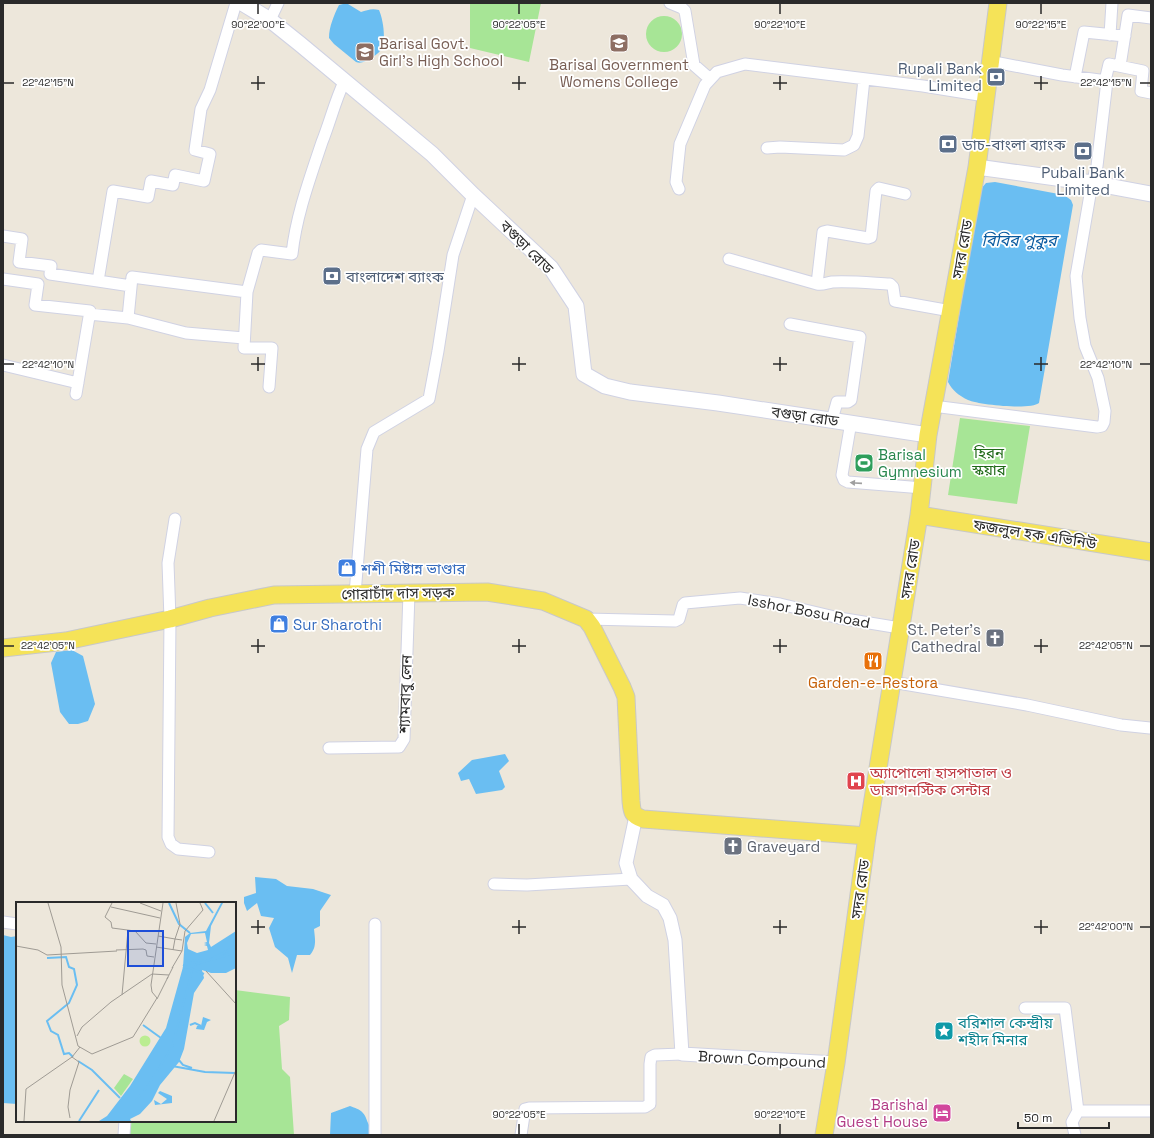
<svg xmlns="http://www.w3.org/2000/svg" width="1154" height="1138" font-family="'Space Grotesk','Noto Sans Bengali',sans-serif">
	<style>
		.green { fill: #a7e596 }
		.water { fill: #6abef2 }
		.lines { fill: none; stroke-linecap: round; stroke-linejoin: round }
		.minor-casing { stroke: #d0d2e3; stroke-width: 13 }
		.tertiary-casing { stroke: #d0d2e3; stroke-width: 15 }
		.secondary-casing { stroke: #d0d2e3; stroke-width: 17 }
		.primary-casing { stroke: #c8c8c8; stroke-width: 19 }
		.minor { stroke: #fff; stroke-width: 11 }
		.tertiary { stroke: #fff; stroke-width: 13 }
		.secondary { stroke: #fff; stroke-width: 15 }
		.primary { stroke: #f5e358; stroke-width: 17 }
		.oneway { fill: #9f9f9f }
		.ticks { fill: none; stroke: #2a2a2a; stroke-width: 1.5 }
		.labels { text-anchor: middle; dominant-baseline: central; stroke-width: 3.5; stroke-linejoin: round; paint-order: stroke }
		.education-label { font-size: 15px; fill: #785e54; stroke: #fff; text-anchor: start }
		.service-label { font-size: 15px; fill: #4e5e75; stroke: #fff; text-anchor: start }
		.street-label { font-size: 15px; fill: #2a2a2a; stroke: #fff }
		.park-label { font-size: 15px; fill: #1f6917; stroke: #fff }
		.leisure-label { font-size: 15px; fill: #27864d; stroke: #fff; text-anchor: start }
		.shop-label { font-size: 15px; fill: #366cbe; stroke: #fff; text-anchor: start }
		.worship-label { font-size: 15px; fill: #5b616d; stroke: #fff; text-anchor: end }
		.food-label { font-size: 15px; fill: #c56008; stroke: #fff }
		.health-label { font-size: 15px; fill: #be3a42; stroke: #fff; text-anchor: start }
		.culture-label { font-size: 15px; fill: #0d838f; stroke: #fff; text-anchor: start }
		.hotel-label { font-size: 15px; fill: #b23c85; stroke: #fff; text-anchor: end }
		.water-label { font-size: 16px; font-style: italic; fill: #095a9f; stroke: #fff }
		.inset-river { fill: none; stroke: #6abef2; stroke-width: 2 }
		.inset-road { fill: none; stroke: #9f9b94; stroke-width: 1 }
		.view { fill: #1d4ed8; fill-opacity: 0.15; stroke: #1d4ed8; stroke-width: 2 }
		.inset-edge { fill: none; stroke: #2a2a2a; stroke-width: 2 }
		.ticks-label { font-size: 10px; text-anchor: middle; fill: #2a2a2a; stroke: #fff; stroke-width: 3.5; stroke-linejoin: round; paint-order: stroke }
	</style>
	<rect width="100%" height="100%" fill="#ede7db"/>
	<path class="green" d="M 470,3 L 541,3 L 529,62 L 470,48 Z
		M646 34a18 18 0 1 1 36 0a18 18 0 1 1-36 0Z
		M 960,418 L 1030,426 L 1017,504 L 948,495 Z
		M 235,990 L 290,997 L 289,1020 L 279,1026 L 282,1069 L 290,1077 L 294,1135 L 128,1135 L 129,1121 L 235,1121 Z"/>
	<path class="water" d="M 343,4 L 348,4 L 361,12 C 367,10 372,8 379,10 C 383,19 386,38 382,48 C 380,52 375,56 371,58 C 366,61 361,64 356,62 L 334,44 L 329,38 C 329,27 334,15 339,5 Z
		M 995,182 L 1064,195 L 1071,200 L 1073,205 L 1039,403 C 1031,410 979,405 968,400 C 958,395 953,391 948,382 L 980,190 L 986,183 Z
		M 72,650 L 83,656 L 95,704 L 88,721 L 78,724 L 69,724 L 60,712 L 51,663 L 56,652 Z
		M 505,754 L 509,761 L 499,771 L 505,787 L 502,790 L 476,794 L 469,779 L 461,781 L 458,773 L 472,760 Z
		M 255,877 L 276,879 L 287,886 L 313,889 L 331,895 L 320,911 L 320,926 L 314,929 C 315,939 317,947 310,955 L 297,955 L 292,973 L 288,958 L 275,947 L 269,928 L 274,918 L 261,916 L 257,903 L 247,911 L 244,903 L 244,897 L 256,893 Z
		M 3,935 L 11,937 L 17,936 L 17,1104 L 3,1103 Z
		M 350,1106 C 361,1110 364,1111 368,1123 C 370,1127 371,1130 370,1135 L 330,1135 L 331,1113 Z"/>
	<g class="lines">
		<defs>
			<path id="minor" d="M 670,3 L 682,8 L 685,11 L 694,65 L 710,79
				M 270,20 L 278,3
				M 1110,35 L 1112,3
				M 1120,66 L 1128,15 L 1151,18
				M 1075,77 L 1084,32 L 1125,36
				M 1105,81 L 1109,64 L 1143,71 L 1141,91 L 1151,93
				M 767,148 L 780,147 L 844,150 L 854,145 L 858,136 L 864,79
				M 679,189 L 676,182 L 680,144 L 705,85 L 717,72 L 745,64 L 923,86 L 985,96
				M 3,236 L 22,239 L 19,262 L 51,266 L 50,274 L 98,281
				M 729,259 L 817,284 C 823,285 826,283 832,282 C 851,281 871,283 890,284 L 893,287 L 895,301 L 951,311
				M 3,279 L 38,284 L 35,305 L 90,311 L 76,394
				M 817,284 L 823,232 L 827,231 L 868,238 L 871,237 L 876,191 L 879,188 L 905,194
				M 131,286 L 98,281 L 113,191 L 148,197 L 151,181 L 173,185 L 175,175 L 204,181 L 210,154 L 195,150 L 201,109 L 210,90 L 236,3
				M 247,292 L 258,253 L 261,250 L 292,254 C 296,216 310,178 322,142 C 330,122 335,101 344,82
				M 89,314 L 128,318 L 132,277 L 247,292 L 244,348 L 272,348 L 269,387
				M 128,318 L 186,333 L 244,338
				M 790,324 L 860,337 L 851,400 L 848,402 L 837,402 L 832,420
				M 3,365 L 78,383
				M 933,406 L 1097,427 L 1102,426 L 1104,422 L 1105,411 L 1098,378 L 1085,346 L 1080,318 L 1076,276 L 1092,183 L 1097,166 L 1107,81 L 1062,75 L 989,61
				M 851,422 L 842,475 L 844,480 L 848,482 L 923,488
				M 175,519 L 168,563 L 170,619 L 168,837 L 171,844 L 178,849 L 209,852
				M 355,594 L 367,449 L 374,432 L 429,399 L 438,351 L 453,255 L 473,195
				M 586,619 L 675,621 L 679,619 L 683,605 L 685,603 L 740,598 L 780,604 L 839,618 L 900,628
				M 892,682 L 1027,705 L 1121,725 L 1150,728
				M 329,748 L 399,747 L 404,739 L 409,593
				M 494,884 L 527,885 L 631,879
				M 3,922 L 17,924
				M 1025,1008 L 1065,1008 L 1078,1111
				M 124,1135 L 125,1121
				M 375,1135 L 375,924
				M 521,1135 L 525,1109 L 529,1108 L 645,1107 L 650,1104 L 650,1064 L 651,1057 L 655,1055 L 682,1054
				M 1075,1135 L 1072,1122 L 1078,1111 L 1151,1111"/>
			<path id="tertiary" d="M 636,816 L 626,863 L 631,879 L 647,896 L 663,905 L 670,918 L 675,940 L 682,1054 L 836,1063"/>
			<path id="secondary" d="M 242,3 L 270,20 L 300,44 L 432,154 L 473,195 L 551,268 L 576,306 L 584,374 L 605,386 L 630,392 L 718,403 L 928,435
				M 977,167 L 1092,183 L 1151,194"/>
			<path id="primary" d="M 919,515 L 1151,552
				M 3,648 L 66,641 L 170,619 L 210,608 L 274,595 L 487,592 L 543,601 L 586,619 L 592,627 L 622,687 L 626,697 L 631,801 C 632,812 632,815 643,819 L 867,836
				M 824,1135 L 836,1063 L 867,836 L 919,515 L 928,435 L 977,167 L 998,3"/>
		</defs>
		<use href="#minor" class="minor-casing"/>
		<use href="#tertiary" class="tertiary-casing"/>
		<use href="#secondary" class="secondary-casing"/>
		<use href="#primary" class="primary-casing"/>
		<use href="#minor" class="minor"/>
		<use href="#tertiary" class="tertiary"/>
		<use href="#secondary" class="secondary"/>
		<use href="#primary" class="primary"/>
	</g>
	<defs><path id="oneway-solid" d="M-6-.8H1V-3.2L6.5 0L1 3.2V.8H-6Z"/></defs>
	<use class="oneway" href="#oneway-solid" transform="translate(856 483) rotate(-176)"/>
	<path class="ticks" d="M 258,4 L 258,14M 519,4 L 519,14M 780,4 L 780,14M 1041,4 L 1041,14M 258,76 L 258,90M 519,76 L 519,90M 780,76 L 780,90M 1041,76 L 1041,90M 4,83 L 14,83M 251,83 L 265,83M 512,83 L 526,83M 773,83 L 787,83M 1034,83 L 1048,83M 1140,83 L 1150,83M 258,357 L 258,371M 519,357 L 519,371M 780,357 L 780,371M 1041,357 L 1041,371M 4,364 L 14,364M 251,364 L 265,364M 512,364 L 526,364M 773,364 L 787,364M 1034,364 L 1048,364M 1140,364 L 1150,364M 258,639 L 258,653M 519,639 L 519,653M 780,639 L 780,653M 1041,639 L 1041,653M 4,646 L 14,646M 251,646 L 265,646M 512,646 L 526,646M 773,646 L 787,646M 1034,646 L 1048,646M 1140,646 L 1150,646M 258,920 L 258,934M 519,920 L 519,934M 780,920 L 780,934M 1041,920 L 1041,934M 251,927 L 265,927M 512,927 L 526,927M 773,927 L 787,927M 1034,927 L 1048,927M 1140,927 L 1150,927M 519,1124 L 519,1134M 780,1124 L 780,1134"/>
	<defs>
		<symbol id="school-square" viewBox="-11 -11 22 22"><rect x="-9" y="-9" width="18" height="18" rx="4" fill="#8d6e63" stroke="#fff"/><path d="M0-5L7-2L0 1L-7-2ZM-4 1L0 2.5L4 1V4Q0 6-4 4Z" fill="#fff"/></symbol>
		<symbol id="bank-square" viewBox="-11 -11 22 22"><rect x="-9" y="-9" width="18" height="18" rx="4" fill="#5c6f8a" stroke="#fff"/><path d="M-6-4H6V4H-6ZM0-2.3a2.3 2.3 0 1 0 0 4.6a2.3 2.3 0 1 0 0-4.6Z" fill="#fff"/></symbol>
		<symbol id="stadium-square" viewBox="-11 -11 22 22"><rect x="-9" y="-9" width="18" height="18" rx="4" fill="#2e9e5b" stroke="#fff"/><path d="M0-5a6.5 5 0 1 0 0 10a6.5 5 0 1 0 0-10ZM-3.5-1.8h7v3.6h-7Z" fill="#fff"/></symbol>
		<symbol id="shop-square" viewBox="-11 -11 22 22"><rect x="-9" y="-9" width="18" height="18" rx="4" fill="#3f7fe0" stroke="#fff"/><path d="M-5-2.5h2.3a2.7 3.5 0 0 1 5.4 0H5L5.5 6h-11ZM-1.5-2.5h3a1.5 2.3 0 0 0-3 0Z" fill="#fff"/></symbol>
		<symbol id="church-square" viewBox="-11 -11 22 22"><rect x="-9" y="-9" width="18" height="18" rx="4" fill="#6b7280" stroke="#fff"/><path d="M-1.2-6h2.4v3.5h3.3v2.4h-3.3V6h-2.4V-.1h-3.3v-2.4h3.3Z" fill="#fff"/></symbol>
		<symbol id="restaurant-square" viewBox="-11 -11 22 22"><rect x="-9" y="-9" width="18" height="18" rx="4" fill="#e8710a" stroke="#fff"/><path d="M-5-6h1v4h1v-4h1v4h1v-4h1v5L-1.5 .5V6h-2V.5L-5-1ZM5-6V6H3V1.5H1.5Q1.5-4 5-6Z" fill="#fff"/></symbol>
		<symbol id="hospital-square" viewBox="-11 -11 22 22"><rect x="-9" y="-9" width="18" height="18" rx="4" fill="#e0444e" stroke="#fff"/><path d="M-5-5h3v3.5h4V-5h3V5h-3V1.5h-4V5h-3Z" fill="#fff"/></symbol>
		<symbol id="sight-square" viewBox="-11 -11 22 22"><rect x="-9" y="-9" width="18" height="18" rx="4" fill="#0f9aa8" stroke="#fff"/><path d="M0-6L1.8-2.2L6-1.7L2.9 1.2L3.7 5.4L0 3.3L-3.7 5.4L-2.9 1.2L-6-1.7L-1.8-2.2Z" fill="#fff"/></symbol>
		<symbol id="hotel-square" viewBox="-11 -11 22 22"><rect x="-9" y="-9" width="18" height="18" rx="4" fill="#d1479c" stroke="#fff"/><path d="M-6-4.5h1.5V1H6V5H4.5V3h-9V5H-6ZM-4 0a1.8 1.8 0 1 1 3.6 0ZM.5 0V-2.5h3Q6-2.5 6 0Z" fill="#fff"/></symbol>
	</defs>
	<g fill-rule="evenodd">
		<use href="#school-square" x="608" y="32" width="22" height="22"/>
		<use href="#school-square" x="354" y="41" width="22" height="22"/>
		<use href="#bank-square" x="985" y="66" width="22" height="22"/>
		<use href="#bank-square" x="937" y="133" width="22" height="22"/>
		<use href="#bank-square" x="1072" y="140" width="22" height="22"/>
		<use href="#bank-square" x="321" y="265" width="22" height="22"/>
		<use href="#stadium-square" x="853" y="452" width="22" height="22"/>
		<use href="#shop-square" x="336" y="557" width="22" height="22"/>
		<use href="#shop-square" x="268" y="613" width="22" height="22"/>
		<use href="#church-square" x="984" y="627" width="22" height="22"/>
		<use href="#restaurant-square" x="862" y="650" width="22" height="22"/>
		<use href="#hospital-square" x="845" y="770" width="22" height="22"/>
		<use href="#church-square" x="722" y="835" width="22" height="22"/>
		<use href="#sight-square" x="933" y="1020" width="22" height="22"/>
		<use href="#hotel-square" x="931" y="1102" width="22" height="22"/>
	</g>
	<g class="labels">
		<g class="education-label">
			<text x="379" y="43">Barisal Govt.<tspan x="379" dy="17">Girl's High School</tspan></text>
			<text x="619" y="64" text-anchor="middle">Barisal Government<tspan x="619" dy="17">Womens College</tspan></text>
		</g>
		<g class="service-label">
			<text x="982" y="68" text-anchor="end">Rupali Bank<tspan x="982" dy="17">Limited</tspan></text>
			<text x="962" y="144">ডাচ-বাংলা ব্যাংক</text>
			<text x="1083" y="172" text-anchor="middle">Pubali Bank<tspan x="1083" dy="17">Limited</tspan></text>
			<text x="346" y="276">বাংলাদেশ ব্যাংক</text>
		</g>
		<g class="street-label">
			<text transform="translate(527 247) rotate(45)">বগুড়া রোড</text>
			<text transform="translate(962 249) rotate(-80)">সদর রোড</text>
			<text transform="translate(805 416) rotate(8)">বগুড়া রোড</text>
			<text transform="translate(1035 534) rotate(9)">ফজলুল হক এভিনিউ</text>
			<text transform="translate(910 569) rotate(-81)">সদর রোড</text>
			<text transform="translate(398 593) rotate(-1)">গোরাচাঁদ দাস সড়ক</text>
			<text transform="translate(809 611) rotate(11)">Isshor Bosu Road</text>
			<text transform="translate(405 694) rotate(-88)">শ্যামবাবু লেন</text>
			<text transform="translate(860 889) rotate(-82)">সদর রোড</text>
			<text transform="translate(762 1059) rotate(3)">Brown Compound</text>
		</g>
		<g class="park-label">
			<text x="989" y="452">হিরন<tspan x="989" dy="17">স্কয়ার</tspan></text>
		</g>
		<g class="leisure-label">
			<text x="878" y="454">Barisal<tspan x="878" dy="17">Gymnesium</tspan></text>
		</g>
		<g class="shop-label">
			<text x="361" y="568">শশী মিষ্টান্ন ভাণ্ডার</text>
			<text x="293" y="624">Sur Sharothi</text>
		</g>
		<g class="worship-label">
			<text x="981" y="629">St. Peter’s<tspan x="981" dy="17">Cathedral</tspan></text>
			<text x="747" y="846" text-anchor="start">Graveyard</text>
		</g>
		<g class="food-label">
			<text x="873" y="682">Garden-e-Restora</text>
		</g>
		<g class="health-label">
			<text x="870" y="772">অ্যাপোলো হাসপাতাল ও<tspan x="870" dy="17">ডায়াগনস্টিক সেন্টার</tspan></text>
		</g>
		<g class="culture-label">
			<text x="958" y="1022">বরিশাল কেন্দ্রীয়<tspan x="958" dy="17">শহীদ মিনার</tspan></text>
		</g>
		<g class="hotel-label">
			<text x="928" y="1104">Barishal<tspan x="928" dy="17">Guest House</tspan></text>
		</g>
		<g class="water-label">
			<text x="1019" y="240">বিবির পুকুর</text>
		</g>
	</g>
	<g transform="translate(16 902)">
		<rect width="220" height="220" fill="#ede7db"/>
		<path d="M 108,172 L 117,177 L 105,194 L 98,186 Z" fill="#a7e596"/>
		<path d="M123.5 139a5.5 5.5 0 1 1 11 0a5.5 5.5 0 1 1-11 0Z" fill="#bbed91"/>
		<path d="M 205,1 L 207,1 L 195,24 L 193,41 L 195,45 L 220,29 L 220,66 L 210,71 L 195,71 L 186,68 L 188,76 L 178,91 L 168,147 L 163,160 L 144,183 L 136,199 L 124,212 L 114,217 L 115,219 L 83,219 L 91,214 L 114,184 L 150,126 L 167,65 L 169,35 L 174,31 L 190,29 ZM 189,31 L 191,40 L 188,41 L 191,42 L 188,43 L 191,44 L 192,48 L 181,51 L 172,47 L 171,41 L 175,32 ZM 187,115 L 195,118 L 191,120 L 188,128 L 180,127 L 181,124 L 185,124 ZM 144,189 L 156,194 L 156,201 L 139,203 L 138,198 L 145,202 L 151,197 L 142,191 Z" fill="#6abef2" fill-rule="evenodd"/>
		<path class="inset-river" d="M 153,1 L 163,22 L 174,31M 189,1 L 197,11M 31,56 L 50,55 L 53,65 L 58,67 L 61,83 L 53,101 L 31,119 L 35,129 L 42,133 L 48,152 L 53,151 L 57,155M 194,58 L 212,53 L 220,47M 169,59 L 189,58M 167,63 L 188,72M 167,66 L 194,58 L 220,44M 127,123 L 145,136M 174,123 L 179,121 L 185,124M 162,157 L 167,163 L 176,166M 62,159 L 76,168 L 104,196M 156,164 L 189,170 L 219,171M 63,219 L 83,188M 103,219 L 132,184 L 156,145 L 176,69"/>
		<path class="inset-road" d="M 32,1 L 45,45 L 46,83 L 62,144 L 76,152 L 117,135 L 141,96M 96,1 L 89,15 L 95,20 L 96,26 L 119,29 L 130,41 L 140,42M 124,1 L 145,9M 95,5 L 144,16M 142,34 L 159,37M 159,37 L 164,22 L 160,1M 0,44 L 22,48 L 31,53 L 101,49M 140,45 L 166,49 L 169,29 L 187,8 L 184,1M 100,48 L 127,47 L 130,48 L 131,54 L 138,55M 157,48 L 159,37 L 166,38M 156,66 L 166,49M 190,69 L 220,102M 136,72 L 153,73M 151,77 L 157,65M 106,93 L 112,28M 141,96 L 136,90 L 135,83 L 147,1M 141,97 L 152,75M 61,134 L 66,125 L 95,100 L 136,72M 10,187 L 56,155 L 64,145M 54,216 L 52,205 L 54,188 L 63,160 L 56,155M 8,219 L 10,187M 198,219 L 220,168"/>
		<path class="view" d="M 112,29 L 147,29 L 147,64 L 112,64 Z"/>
		<rect width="220" height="220" class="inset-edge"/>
	</g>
	<g class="ticks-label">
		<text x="258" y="28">90°22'00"E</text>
		<text x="519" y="28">90°22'05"E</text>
		<text x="780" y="28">90°22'10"E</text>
		<text x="1041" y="28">90°22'15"E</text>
		<text x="48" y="86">22°42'15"N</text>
		<text x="1106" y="86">22°42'15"N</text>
		<text x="48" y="368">22°42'10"N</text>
		<text x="1106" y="368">22°42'10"N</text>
		<text x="48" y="649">22°42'05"N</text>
		<text x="1106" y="649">22°42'05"N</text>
		<text x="1106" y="930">22°42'00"N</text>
		<text x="519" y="1118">90°22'05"E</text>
		<text x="780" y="1118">90°22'10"E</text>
	</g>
	<rect width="1154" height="1138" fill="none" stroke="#2a2a2a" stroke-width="8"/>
	<path d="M1018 1122v6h91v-6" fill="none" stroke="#2a2a2a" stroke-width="2"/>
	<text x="1024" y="1122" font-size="12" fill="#2a2a2a" stroke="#ffffff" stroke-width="3" paint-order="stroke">50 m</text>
</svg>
